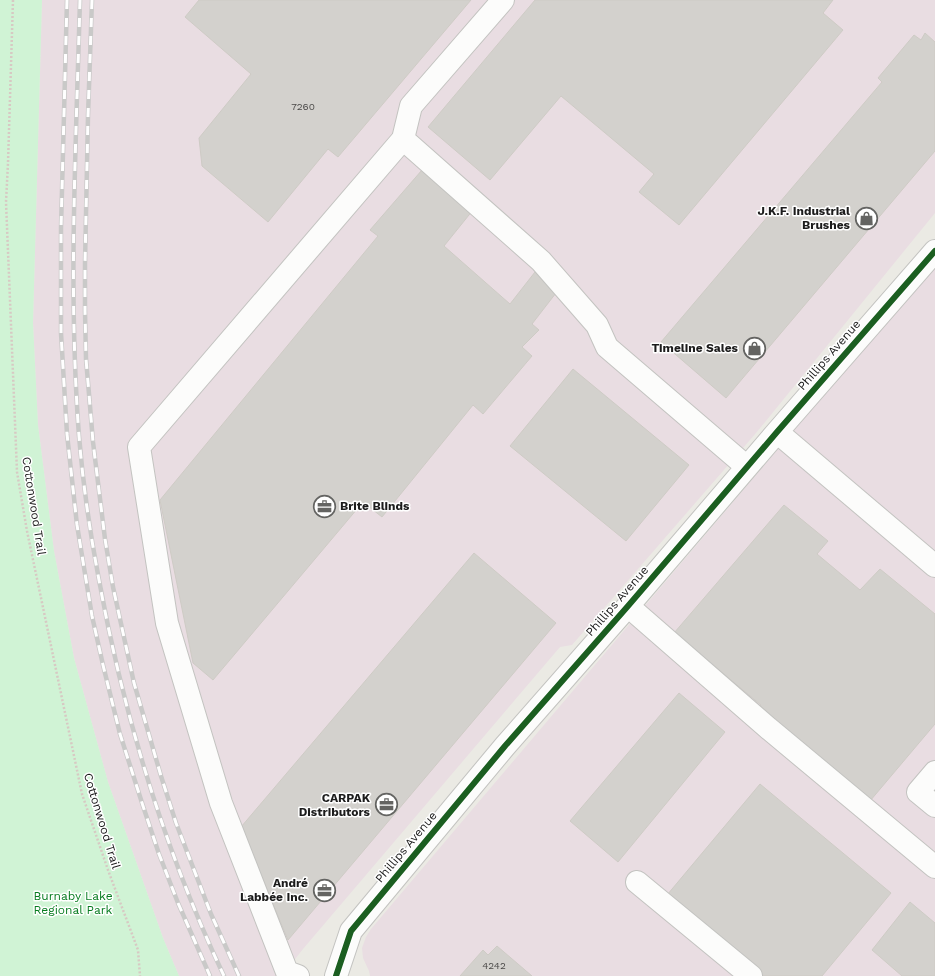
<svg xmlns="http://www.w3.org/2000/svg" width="935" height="976" font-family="'Work Sans',sans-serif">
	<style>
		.industrial { fill: #e9dde2 }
		.park { fill: #d0f3d5 }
		.building { fill: #d3d1cd; stroke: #cecbc5 }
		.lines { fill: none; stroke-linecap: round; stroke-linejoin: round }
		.minor-casing { stroke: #c3c3c0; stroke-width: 24 }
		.path { stroke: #d7c9c3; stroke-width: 2.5; stroke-dasharray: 2 2; stroke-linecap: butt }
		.minor { stroke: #fcfcfb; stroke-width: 22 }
		.rail-casing { stroke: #c9c9c8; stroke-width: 4.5 }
		.rail { stroke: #fff; stroke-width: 3; stroke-dasharray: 9; stroke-linecap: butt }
		.cycleway-casing { stroke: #fff; stroke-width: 8 }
		.cycleway { stroke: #1b5e20; stroke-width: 6 }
		.labels { text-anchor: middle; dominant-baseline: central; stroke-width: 3; stroke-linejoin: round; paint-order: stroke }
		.number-label { font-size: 10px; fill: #4a4948 }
		.poi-label { font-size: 12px; font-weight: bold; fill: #1c1c1c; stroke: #fff; text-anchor: end }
		.street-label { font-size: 12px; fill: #1c1c1c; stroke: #fff }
		.park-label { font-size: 12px; fill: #077c20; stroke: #fff }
	</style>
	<rect width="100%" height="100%" fill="#ebeae4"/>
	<path class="industrial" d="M 42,0 L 935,0 L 935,213 L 756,433 L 572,645 L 560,647 L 303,949 L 292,963 L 289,976 L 179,976 L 163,938 L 108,782 L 74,658 L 54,551 L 38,425 L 33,323 Z
		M 935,266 L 935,976 L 370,976 L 369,971 L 363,958 L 362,948 L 366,937 L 371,929 L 778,449 Z"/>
	<path class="park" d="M 0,0 L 42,0 L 33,323 L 38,425 L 54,551 L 74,658 L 108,782 L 163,938 L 179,976 L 0,976 Z"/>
	<path class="building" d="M 199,0 L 471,0 L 338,157 L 328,149 L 268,222 L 202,166 L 199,138 L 251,74 L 185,17 Z
		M 535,0 L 833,0 L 823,13 L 843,30 L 679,225 L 639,192 L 654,174 L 561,96 L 490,180 L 428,127 Z
		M 925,33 L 935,42 L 935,151 L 726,398 L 661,342 L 882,82 L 878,78 L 914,35 L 921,40 Z
		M 422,170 L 473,210 L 444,246 L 510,304 L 535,272 L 556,293 L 532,324 L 539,330 L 522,347 L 532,356 L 483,414 L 473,405 L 382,517 L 363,502 L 213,680 L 193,663 L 160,500 L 378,236 L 370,230 Z
		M 573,369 L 689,465 L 626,541 L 510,446 Z
		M 784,505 L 828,541 L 817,554 L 860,590 L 880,569 L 935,614 L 935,724 L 870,801 L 758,709 L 761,705 L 674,633 Z
		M 474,553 L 556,623 L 288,940 L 241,827 Z
		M 679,693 L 725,732 L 618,862 L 570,821 Z
		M 760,784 L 891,893 L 822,976 L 753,976 L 662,901 Z
		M 910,902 L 935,923 L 935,976 L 902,976 L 872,950 Z
		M 497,946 L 532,976 L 460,976 L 483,950 L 488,955 Z"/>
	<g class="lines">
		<defs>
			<path id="minor" d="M 403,139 L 411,106 L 503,0
				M 777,432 L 935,566
				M 628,606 L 768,728 L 935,867
				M 935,772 L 918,792 L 935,806
				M 637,882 L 751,976
				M 298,976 L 287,972 L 221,803 L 167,623 L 139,447 L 403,139 L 541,261 L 597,325 L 607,347 L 747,467
				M 336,976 L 351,931 L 505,746 L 628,606 L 777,432 L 935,251"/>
		</defs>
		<use href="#minor" class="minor-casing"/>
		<path class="path" d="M 13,0 L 8,163 L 6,202 L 17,472 L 27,531 L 82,794 L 108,870 L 138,950 L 140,976"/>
		<use href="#minor" class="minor"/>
		<defs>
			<path id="rail" d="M 67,0 L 61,228 L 61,333 L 67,434 L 77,525 L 92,616 L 103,665 L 120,734 L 143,806 L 159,854 L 178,903 L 210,976
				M 80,0 C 76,145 68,291 79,436 C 83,485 90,533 99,580 C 124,717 165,851 224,976
				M 92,0 L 88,116 L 85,264 L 85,311 L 86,359 L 89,394 L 93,442 L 105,539 L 113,587 L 134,683 L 161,776 L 176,823 L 211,914 L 239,976"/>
		</defs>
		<use href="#rail" class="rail-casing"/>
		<use href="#rail" class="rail"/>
		<defs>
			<path id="cycleway" d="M 336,976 L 351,931 L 505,746 L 628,606 L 777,432 L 935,251"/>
		</defs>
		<use href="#cycleway" class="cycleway-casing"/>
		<use href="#cycleway" class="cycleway"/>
	</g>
	<defs>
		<symbol id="shop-ring" viewBox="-11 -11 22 22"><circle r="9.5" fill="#fff" stroke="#646462" stroke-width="1.5"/><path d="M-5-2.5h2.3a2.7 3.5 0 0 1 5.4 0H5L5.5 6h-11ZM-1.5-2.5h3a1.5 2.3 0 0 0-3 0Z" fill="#646462"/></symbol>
		<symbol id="office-ring" viewBox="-11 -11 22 22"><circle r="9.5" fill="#fff" stroke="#646462" stroke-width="1.5"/><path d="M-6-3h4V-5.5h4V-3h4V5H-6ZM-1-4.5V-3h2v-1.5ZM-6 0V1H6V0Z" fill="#646462"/></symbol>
	</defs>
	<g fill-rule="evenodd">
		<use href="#shop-ring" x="854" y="206" width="25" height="25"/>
		<use href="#shop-ring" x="742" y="336" width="25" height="25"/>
		<use href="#office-ring" x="312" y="494" width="25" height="25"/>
		<use href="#office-ring" x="374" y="792" width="25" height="25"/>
		<use href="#office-ring" x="312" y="878" width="25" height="25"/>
	</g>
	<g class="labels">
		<g class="number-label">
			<text x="303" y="106">7260</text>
			<text x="494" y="965">4242</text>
		</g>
		<g class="poi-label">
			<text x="850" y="211">J.K.F. Industrial<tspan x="850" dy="14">Brushes</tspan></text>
			<text x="738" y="348">Timeline Sales</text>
			<text x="340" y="506" text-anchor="start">Brite Blinds</text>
			<text x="370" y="798">CARPAK<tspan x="370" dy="14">Distributors</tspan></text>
			<text x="308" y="883">André<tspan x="308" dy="14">Labbée Inc.</tspan></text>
		</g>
		<g class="street-label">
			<text transform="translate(829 355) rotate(-49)">Phillips Avenue</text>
			<text transform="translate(34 506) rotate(81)">Cottonwood Trail</text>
			<text transform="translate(617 601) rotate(-49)">Phillips Avenue</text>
			<text transform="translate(102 821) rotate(73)">Cottonwood Trail</text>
			<text transform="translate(406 847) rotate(-50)">Phillips Avenue</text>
		</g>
		<g class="park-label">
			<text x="73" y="896">Burnaby Lake<tspan x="73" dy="14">Regional Park</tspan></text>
		</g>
	</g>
</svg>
